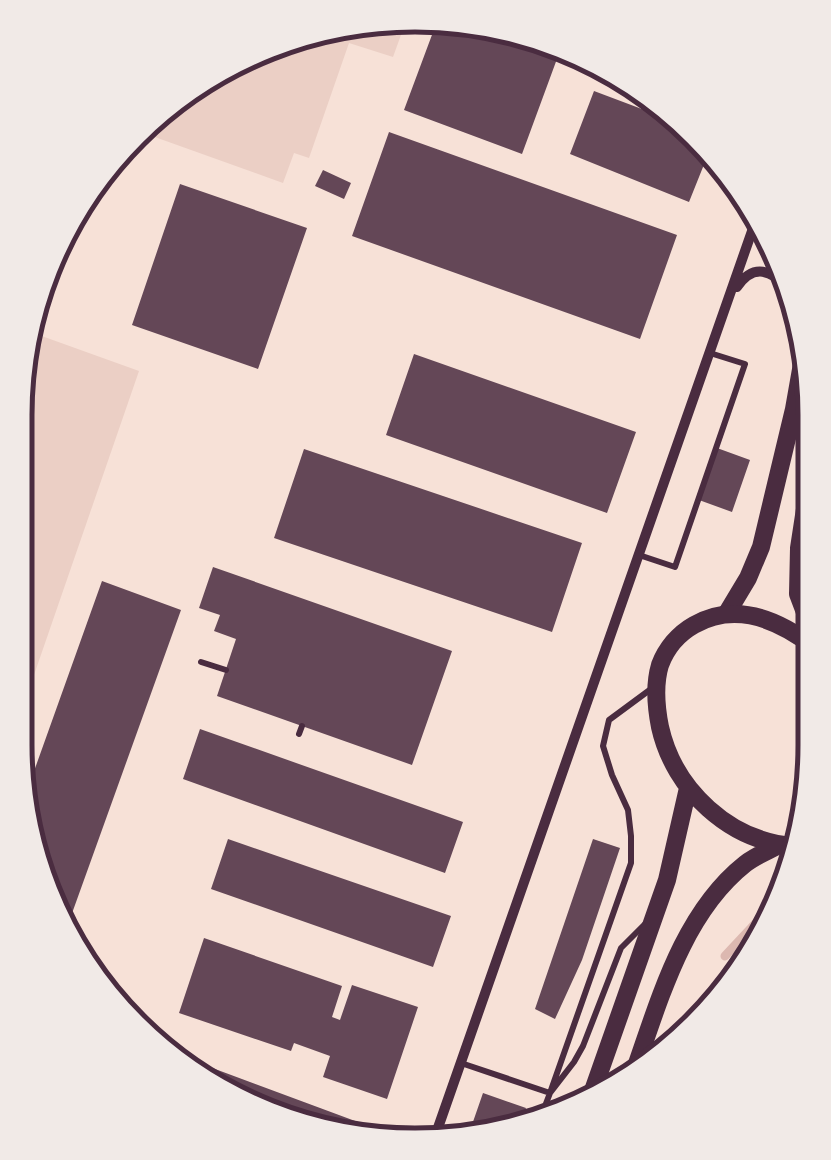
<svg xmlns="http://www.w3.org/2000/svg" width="831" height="1160" font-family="'IBM Plex Sans',sans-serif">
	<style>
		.green { fill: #ebcfc5 }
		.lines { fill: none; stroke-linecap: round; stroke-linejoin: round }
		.stream { stroke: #dcb8b0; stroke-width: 9 }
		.building { fill: #644757 }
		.service { stroke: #4a2c40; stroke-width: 6 }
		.minor { stroke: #4a2c40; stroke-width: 10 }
		.secondary { stroke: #4a2c40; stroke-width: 18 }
		.primary { stroke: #4a2c40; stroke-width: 18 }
		.rim { fill: none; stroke: #4a2c40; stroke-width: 5 }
	</style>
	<rect width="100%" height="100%" fill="#f7e1d7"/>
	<path class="green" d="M 406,21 L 393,57 L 349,43 L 309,158 L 294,153 L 283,183 L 138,131 L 152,114 L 287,36 Z
		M 25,330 L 139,371 L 15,730 L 23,337 Z"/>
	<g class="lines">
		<path class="stream" d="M 725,956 L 782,895"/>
	</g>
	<path class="building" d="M 439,16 L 561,48 L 522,154 L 404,110 Z
		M 594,91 L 679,123 L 711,147 L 689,202 L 570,154 Z
		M 389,132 L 677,235 L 640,339 L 352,236 Z
		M 323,170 L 351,183 L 344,199 L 315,186 Z
		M 180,184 L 307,228 L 258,369 L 132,325 Z
		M 414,354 L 636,432 L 607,513 L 386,435 Z
		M 717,448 L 750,460 L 732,512 L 699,500 Z
		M 304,449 L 582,543 L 552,632 L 274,538 Z
		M 213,567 L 452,651 L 412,765 L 217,696 L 236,639 L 214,631 L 220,615 L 199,608 Z
		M 102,581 L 181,610 L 66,930 L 29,849 L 23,802 Z
		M 200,729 L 463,822 L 445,873 L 183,779 Z
		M 228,839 L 451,916 L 433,967 L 211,889 Z
		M 593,839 L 620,848 L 582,960 L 555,1019 L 535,1009 Z
		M 204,938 L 342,986 L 332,1017 L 340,1020 L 352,985 L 418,1007 L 387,1099 L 323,1077 L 330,1056 L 294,1043 L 291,1051 L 179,1013 Z
		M 156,1047 L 374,1128 L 369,1141 L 363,1141 L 239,1104 Z
		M 483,1093 L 526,1108 L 519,1128 L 466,1142 Z"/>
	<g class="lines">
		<path class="service" d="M 639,555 L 675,567 L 745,364 L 710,353
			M 201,662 L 226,670
			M 299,734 L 302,726
			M 461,1063 L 550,1093 L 631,863 L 631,836 L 628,810 L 612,775 L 603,746 L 609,720 L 651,689
			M 539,1122 L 550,1093 L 574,1062 L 583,1046 L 621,948 L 645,924"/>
		<path class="minor" d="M 737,287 C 754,262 771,271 790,288
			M 433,1142 L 758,214"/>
		<path class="secondary" d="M 813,457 L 799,548 L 798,594 L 814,636
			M 727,613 L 748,578 L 761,547 L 794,409 L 806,341"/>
		<path class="primary" d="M 795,846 C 730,842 674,790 660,727 C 656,707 654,685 660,665 C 666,649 678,634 694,625 C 736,601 779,620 814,647
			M 633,1075 C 659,1002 682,914 745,864 C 755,856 768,851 779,845
			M 589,1102 L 667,880 L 688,788"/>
	</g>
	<path d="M0 0H831V1160H0ZM415 32H415A383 383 0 0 1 798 415V745A383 383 0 0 1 415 1128H415A383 383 0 0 1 32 745V415A383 383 0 0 1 415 32Z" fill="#f1eae7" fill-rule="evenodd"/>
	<path class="rim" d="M415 32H415A383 383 0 0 1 798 415V745A383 383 0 0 1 415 1128H415A383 383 0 0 1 32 745V415A383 383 0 0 1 415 32Z"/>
</svg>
